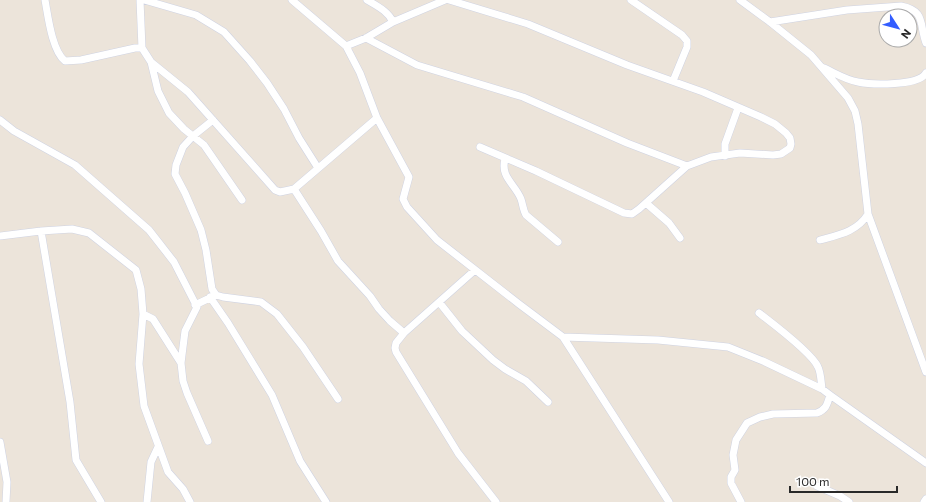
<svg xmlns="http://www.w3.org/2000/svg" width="926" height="502" font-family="Commissioner,sans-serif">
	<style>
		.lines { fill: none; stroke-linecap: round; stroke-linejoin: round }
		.minor-casing { stroke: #cfd3e2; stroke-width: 8 }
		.minor { stroke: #fff; stroke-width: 7 }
	</style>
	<rect width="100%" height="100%" fill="#ece4da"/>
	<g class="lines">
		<defs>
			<path id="minor" d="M 45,0 C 48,16 52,51 65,61 L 81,60 L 135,48 L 142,48
				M 140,0 L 142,48 L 151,62 L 188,92 L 275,190 L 280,192 L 294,189 L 377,118 L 409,177 L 403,199 L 407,207 L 437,240 L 519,304 L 563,337 L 669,502
				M 144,0 L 196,15 L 224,32 L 250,61 L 267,83 L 284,109 L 299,138 L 318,168
				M 292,0 L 346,46 L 360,73 L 377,118
				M 367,0 C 377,6 388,11 393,22
				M 449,0 L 528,24 L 627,65 L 703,92 L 761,117 L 775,124 L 786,133 L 790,138 L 791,144 L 790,148 L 781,154 L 773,155 L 740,153 L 711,157 L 687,166 L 639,209 L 632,214 L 624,213 L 536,171 L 480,147
				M 631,0 L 682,35 L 687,41 L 687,47 L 673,81
				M 740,0 L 770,22 L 811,55 L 848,98 L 855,111 L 858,124 L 868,214 C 857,232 838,235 820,240
				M 770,22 L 847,10 L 901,6 C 926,11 919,24 926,43
				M 366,38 L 417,65 L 523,97 L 627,143 L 687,166
				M 346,46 L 366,38 L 393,22 L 445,0
				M 151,62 L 158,91 L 169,113 L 184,129 L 204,145 L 242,200
				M 824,68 C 835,73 846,80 858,82 C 872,85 919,86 926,73
				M 0,120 L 14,131 L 75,165 L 149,230 L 174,262 L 197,307 L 185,331 L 181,363 L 183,381 L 187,393 L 208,441
				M 213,120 L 193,136 L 183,147 L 176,165 L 175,174 L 185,193 L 201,230 L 206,250 L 212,289 L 216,295 L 223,297 L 261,302 L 277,314 L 303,347 L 338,399
				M 725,156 L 725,144 L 738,108
				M 505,159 C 500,177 515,184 521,199 C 523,205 523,210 526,215 L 558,242
				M 294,189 L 321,231 L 338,261 L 370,296 L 379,309 L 390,321 L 404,333
				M 646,203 L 669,223 L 680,238
				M 868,214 L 926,372
				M 41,231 L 70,402 L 76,460 L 101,502
				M 0,236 L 41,231 L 72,229 L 89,233 L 136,270 L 141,289 L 143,314 L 139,364 L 144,406 L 168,472 L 183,489 L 190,502
				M 475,270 L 404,333 L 396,343 L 395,348 L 396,352 L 458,453 L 496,502
				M 210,297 L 228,323 L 272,395 L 300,461 L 326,502
				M 439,302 L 462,331 L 493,360 L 505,369 L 526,381 L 548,402
				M 195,305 L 214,296
				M 759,313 C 772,323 812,353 818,367 C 821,373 821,382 822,389
				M 143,314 L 153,319 L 181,363
				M 563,337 L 658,340 L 728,347 L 763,361 L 822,389 L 830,395 C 827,404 827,409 817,413 L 773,414 L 760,417 L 747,423 L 736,440 L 733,455 L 735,470 L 731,477 L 731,483 L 741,502
				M 830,395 L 926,463
				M 0,442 L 7,482 L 6,502
				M 817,486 L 840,496 L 849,502
				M 147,502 L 151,462 L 158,447
				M 924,502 L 926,499"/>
		</defs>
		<use href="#minor" class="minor-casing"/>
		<use href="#minor" class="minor"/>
	</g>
	<g transform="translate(898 28) rotate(126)"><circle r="19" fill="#ffffff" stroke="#a9a9a9"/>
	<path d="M0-3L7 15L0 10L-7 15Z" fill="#335dff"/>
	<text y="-6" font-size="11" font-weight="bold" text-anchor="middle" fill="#292929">N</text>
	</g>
	<path d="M790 486v6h107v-6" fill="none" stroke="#292929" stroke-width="2"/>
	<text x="796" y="486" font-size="12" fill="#292929" stroke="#ffffff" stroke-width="3" paint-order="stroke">100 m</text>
</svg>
